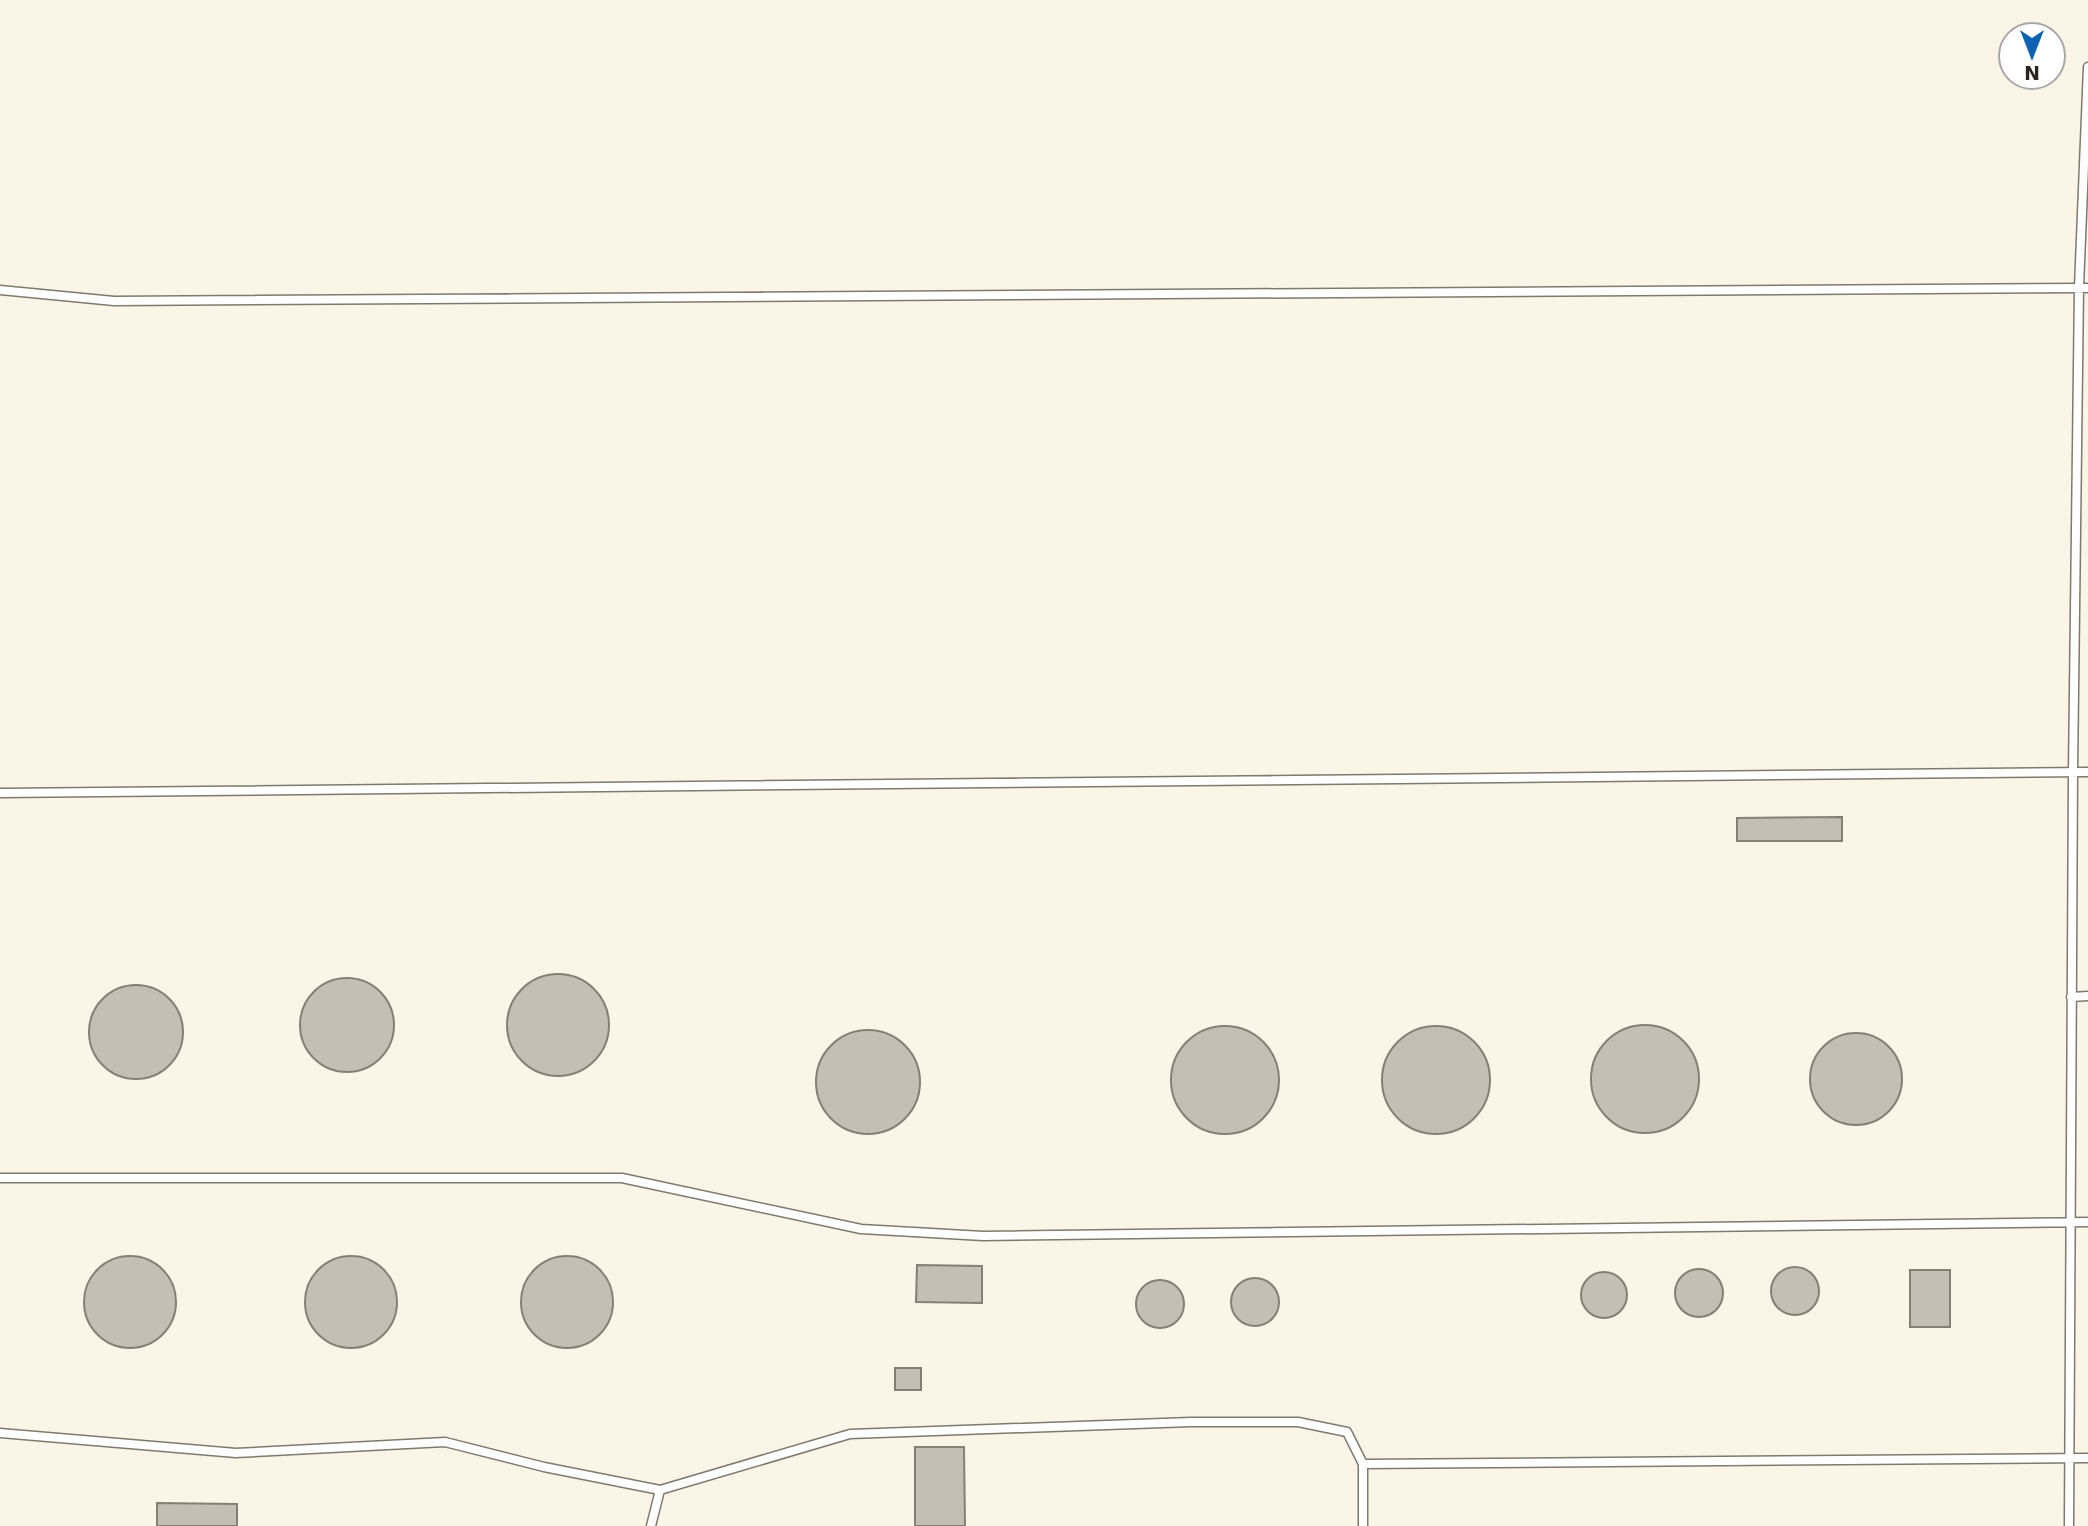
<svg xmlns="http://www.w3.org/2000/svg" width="2088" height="1526" font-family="'DejaVu Sans',sans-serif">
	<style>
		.building { fill: #c5bfb3; stroke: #857f74; stroke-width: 2 }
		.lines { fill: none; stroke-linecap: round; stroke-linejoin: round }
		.lane-casing { stroke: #7f796e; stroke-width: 11 }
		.lane { stroke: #fff; stroke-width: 8 }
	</style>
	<rect width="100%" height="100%" fill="#fbf5e8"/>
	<path class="building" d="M 1842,817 L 1842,841 L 1737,841 L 1737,818 Z
		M507 1025a51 51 0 1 1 102 0a51 51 0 1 1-102 0Z
		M300 1025a47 47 0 1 1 94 0a47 47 0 1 1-94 0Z
		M89 1032a47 47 0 1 1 94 0a47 47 0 1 1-94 0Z
		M1591 1079a54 54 0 1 1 108 0a54 54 0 1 1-108 0Z
		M1382 1080a54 54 0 1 1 108 0a54 54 0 1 1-108 0Z
		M1171 1080a54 54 0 1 1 108 0a54 54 0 1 1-108 0Z
		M816 1082a52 52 0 1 1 104 0a52 52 0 1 1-104 0Z
		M1810 1079a46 46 0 1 1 92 0a46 46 0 1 1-92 0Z
		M305 1302a46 46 0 1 1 92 0a46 46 0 1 1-92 0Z
		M84 1302a46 46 0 1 1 92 0a46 46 0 1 1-92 0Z
		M521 1302a46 46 0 1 1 92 0a46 46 0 1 1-92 0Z
		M 917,1265 L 982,1266 L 982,1303 L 916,1302 Z
		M1771 1291a24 24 0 1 1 48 0a24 24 0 1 1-48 0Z
		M1675 1293a24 24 0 1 1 48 0a24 24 0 1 1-48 0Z
		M 1910,1270 L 1950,1270 L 1950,1327 L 1910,1327 Z
		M1581 1295a23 23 0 1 1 46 0a23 23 0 1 1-46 0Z
		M1231 1302a24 24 0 1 1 48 0a24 24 0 1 1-48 0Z
		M1136 1304a24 24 0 1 1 48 0a24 24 0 1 1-48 0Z
		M 895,1368 L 921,1368 L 921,1390 L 895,1390 Z
		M 915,1447 L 964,1447 L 965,1526 L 915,1526 Z
		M 157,1503 L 237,1504 L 237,1526 L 157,1526 Z"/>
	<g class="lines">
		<defs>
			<path id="lane" d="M 0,290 L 114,301 L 2088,288
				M 0,793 L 2088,772
				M 2071,997 L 2088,996
				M 0,1178 L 622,1178 L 861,1229 L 983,1236 L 2088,1222
				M 0,1433 L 236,1453 L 445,1442 L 544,1467 L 660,1490 L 850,1434 L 1191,1422 L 1298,1422 L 1347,1432 L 1363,1464 L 1363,1526
				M 1363,1464 L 2088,1458
				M 651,1526 L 660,1490
				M 2069,1526 L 2073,772 L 2079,287 L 2088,67"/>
		</defs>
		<use href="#lane" class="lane-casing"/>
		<use href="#lane" class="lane"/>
	</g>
	<g transform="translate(2032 56) rotate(180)"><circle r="33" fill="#ffffff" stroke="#a9a8a6" stroke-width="2"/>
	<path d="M0-5L12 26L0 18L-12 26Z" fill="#0e63b1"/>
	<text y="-10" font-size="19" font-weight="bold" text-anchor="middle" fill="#272520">N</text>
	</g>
</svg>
